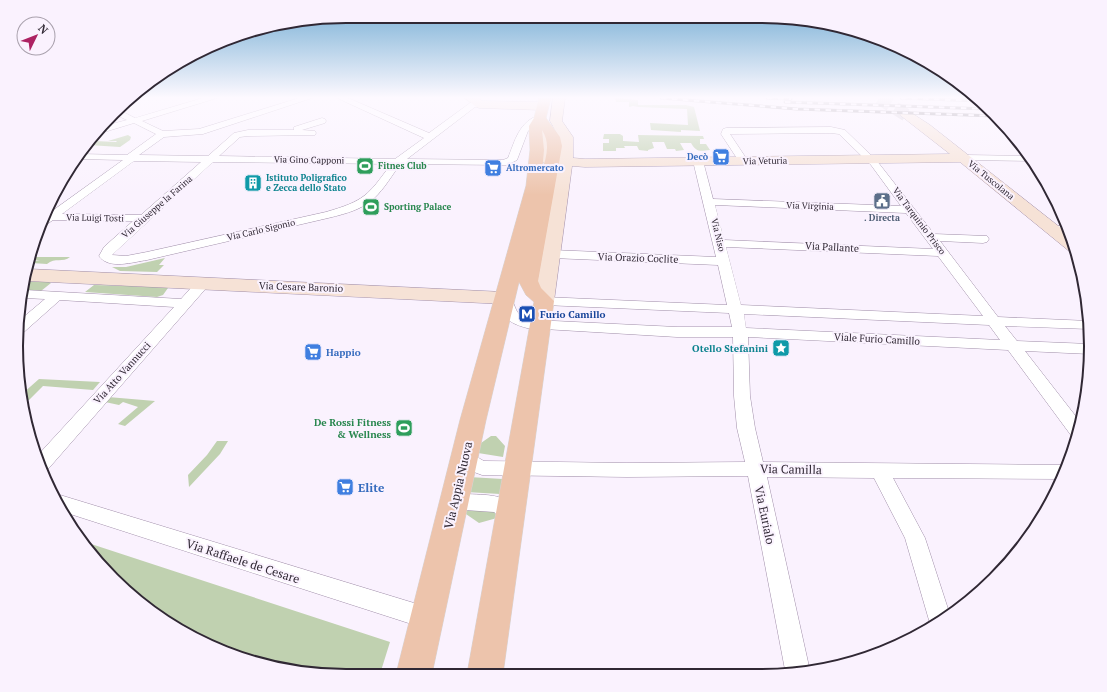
<svg xmlns="http://www.w3.org/2000/svg" width="1107" height="692" font-family="'PT Serif',serif">
	<style>
		.green { fill: #c0d1b0 }
		.lines { fill: none; stroke-linecap: round; stroke-linejoin: round }
		.secondary-tunnel { stroke: #d2cad6; stroke-width: 13; stroke-dasharray: 13 6; stroke-linecap: butt }
		.street-casing { stroke: #a18faa; stroke-width: 1 }
		.secondary-casing { stroke: #a18faa; stroke-width: 1 }
		.primary-casing { stroke: #d6d4d6; stroke-width: 1 }
		.street { fill: #fff; fill-rule: evenodd }
		.secondary { fill: #f6e2d6; fill-rule: evenodd }
		.primary { fill: #edc4ac; fill-rule: evenodd }
		.rail-casing { stroke: #7d7581; stroke-width: 3 }
		.rail { stroke: #faf2fe; stroke-width: 2; stroke-dasharray: 5.5; stroke-linecap: butt }
		.labels { text-anchor: middle; dominant-baseline: central; stroke-width: 4; stroke-linejoin: round; paint-order: stroke }
		.far-shop-label { font-size: 9px; font-weight: bold; fill: #366cbe; stroke: #faf2fe; text-anchor: end }
		.far-street-label { font-size: 9px; fill: #302834; stroke: #faf2fe }
		.far-leisure-label { font-size: 9px; font-weight: bold; fill: #27864d; stroke: #faf2fe; text-anchor: start }
		.far-culture-label { font-size: 9px; font-weight: bold; fill: #0d838f; stroke: #faf2fe; text-anchor: start }
		.far-service-label { font-size: 9px; font-weight: bold; fill: #4e5e75; stroke: #faf2fe }
		.street-label { font-size: 10px; fill: #302834; stroke: #faf2fe }
		.transit-label { font-size: 10px; font-weight: bold; fill: #164399; stroke: #faf2fe; text-anchor: start }
		.culture-label { font-size: 10px; font-weight: bold; fill: #0d838f; stroke: #faf2fe; text-anchor: end }
		.shop-label { font-size: 10px; font-weight: bold; fill: #366cbe; stroke: #faf2fe; text-anchor: start }
		.leisure-label { font-size: 10px; font-weight: bold; fill: #27864d; stroke: #faf2fe; text-anchor: end }
		.near-street-label { font-size: 12px; fill: #302834; stroke: #faf2fe }
		.near-shop-label { font-size: 12px; font-weight: bold; fill: #366cbe; stroke: #faf2fe; text-anchor: start }
		.rim { fill: none; stroke: #302834; stroke-width: 2 }
	</style>
	<rect width="100%" height="100%" fill="#faf2fe"/>
	<path class="green" d="M 615,98 L 638,100 L 638,105 L 686,105 L 694,107 L 700,131 L 681,130 L 681,132 L 651,130 L 650,123 L 688,125 L 687,109 L 639,107 L 633,106 L 629,107 L 629,102 L 616,102 Z
		M 604,134 L 620,134 L 623,136 L 623,141 L 639,142 L 638,135 L 703,136 L 704,139 L 700,139 L 700,144 L 706,144 L 710,150 C 700,151 697,153 691,143 L 680,143 L 684,150 L 676,151 L 675,149 L 667,149 L 664,142 L 652,142 L 654,148 L 648,150 L 648,151 L 639,150 L 637,146 L 624,146 L 625,148 L 616,148 L 616,151 L 603,151 L 603,143 L 609,143 L 609,139 L 603,139 Z
		M 128,135 L 131,137 L 130,140 L 120,147 L 88,145 L 95,141 L 116,142 L 117,141 L 108,141 Z
		M 34,257 L 70,257 C 63,263 55,257 47,264 L 31,263 L 34,261 L 40,260 L 30,260 Z
		M 165,258 L 159,265 L 164,265 L 157,272 L 120,271 L 112,267 L 126,267 Z
		M 27,281 L 49,282 L 51,283 L 41,291 L 25,290 Z
		M 94,285 L 166,287 L 168,288 L 163,295 L 157,297 L 85,292 Z
		M 39,379 L 100,382 L 93,390 L 43,386 L 29,400 L 23,400 L 22,394 Z
		M 108,397 L 155,401 L 125,426 L 118,424 L 138,407 L 123,402 L 119,405 L 105,402 Z
		M 491,436 L 496,436 L 505,446 L 503,457 L 478,453 L 481,443 Z
		M 217,441 L 228,441 L 220,454 L 189,487 L 188,475 L 207,455 Z
		M 469,477 L 503,479 L 500,494 L 466,492 Z
		M 464,509 L 497,511 L 497,518 L 479,523 L 463,512 Z
		M 82,541 L 390,642 L 380,674 L 303,673 L 220,651 L 145,608 Z"/>
	<g class="lines">
		<path class="secondary-tunnel" d="M 879,98 L 906,115"/>
		<defs>
			<path id="street" d="M 203,98 L 217,98 L 142,121 L 163,131 L 199,129 L 299,98 L 312,98 L 203,134 L 164,137 L 139,155 L 208,156 L 234,133 L 248,130 L 294,130 L 294,127 L 322,118 L 325,119 L 326,121 L 325,123 L 302,130 L 315,131 L 316,133 L 315,135 L 248,136 L 240,137 L 219,156 L 395,159 L 424,138 L 337,98 L 348,98 L 429,133 L 470,103 L 482,102 L 482,106 L 475,107 L 407,159 L 503,160 L 508,158 C 515,141 519,121 540,115 L 544,118 L 528,131 L 517,160 L 507,165 L 400,164 C 376,200 371,208 328,218 L 147,260 C 133,262 109,270 99,256 L 104,247 L 133,221 L 53,220 L 47,224 L 41,225 L 48,214 L 123,160 L 77,159 L 79,154 L 127,155 L 156,134 L 134,123 L 101,133 L 98,132 L 104,126 L 127,120 L 116,115 L 121,111 L 135,118 ZM 134,161 L 201,162 L 141,215 L 62,214 ZM 213,162 L 391,164 C 368,196 364,201 326,212 L 147,252 L 126,256 L 112,255 Z
				M 831,127 L 845,130 L 877,161 L 934,234 L 987,236 L 989,239 L 987,242 L 983,243 L 940,241 L 998,317 L 1089,321 L 1089,329 L 1005,326 L 1017,341 L 1090,344 L 1090,354 L 1025,351 L 1081,423 L 1077,439 L 1073,438 L 1008,350 L 748,337 L 750,396 L 755,428 L 763,462 L 1067,465 L 1062,479 L 893,478 L 925,538 L 950,615 L 931,627 L 905,538 L 874,478 L 767,477 L 810,671 L 786,675 L 748,476 L 627,477 L 482,475 L 466,469 L 456,455 L 459,450 C 474,445 472,456 484,461 L 627,463 L 745,462 L 737,428 L 734,396 L 733,337 L 677,337 L 527,328 C 508,323 502,317 497,298 L 499,295 L 509,295 C 518,308 513,317 534,320 L 677,327 L 732,327 L 729,313 L 544,305 L 539,304 L 537,301 L 539,298 L 544,297 L 727,305 L 718,265 L 552,258 L 548,257 L 546,254 L 548,251 L 552,250 L 716,257 L 693,161 L 698,158 L 703,161 L 713,199 L 901,206 L 871,165 L 839,134 L 831,133 L 730,134 L 748,161 L 743,164 L 740,163 L 721,134 L 723,129 L 726,128 ZM 715,205 L 906,213 L 933,249 L 724,240 ZM 726,247 L 938,256 L 983,316 L 741,305 ZM 744,314 L 989,325 L 1000,340 L 746,328 Z
				M 965,155 L 1029,156 L 1033,161 L 962,160 L 960,158 L 962,156 Z
				M 1053,226 L 1067,226 L 1070,232 L 1049,231 L 1047,229 L 1049,227 Z
				M 203,279 L 208,280 L 210,283 L 208,286 L 49,468 L 44,469 L 38,455 L 174,307 L 60,300 L 24,332 L 19,334 L 20,320 L 45,299 L 24,298 L 25,290 L 181,299 L 198,280 Z
				M 465,494 C 486,495 510,493 521,515 L 518,521 L 511,523 L 504,521 L 494,512 L 465,510 L 452,517 L 445,515 L 442,509 C 447,499 455,497 465,494 Z
				M 60,495 L 427,607 L 435,610 L 438,618 L 435,626 L 427,629 L 64,512 L 56,496 Z"/>
			<path id="secondary" d="M 465,98 L 479,98 L 482,101 L 542,102 L 546,103 L 548,106 L 546,109 L 542,110 L 479,108 L 475,106 Z
				M 553,98 L 565,98 L 562,121 L 573,137 L 573,158 L 585,159 L 950,154 L 900,115 L 902,112 L 910,112 L 930,125 L 1071,236 L 1076,252 L 1069,251 L 960,162 L 585,167 L 572,166 L 554,301 L 551,305 L 544,307 L 537,305 L 534,301 L 558,165 C 551,164 541,164 537,158 L 539,142 L 534,118 L 536,115 L 544,115 L 546,118 L 553,142 L 551,156 L 560,157 L 559,137 L 550,121 Z
				M 29,269 L 504,292 L 511,294 L 514,298 L 511,302 L 504,304 L 28,281 Z"/>
			<path id="primary" d="M 539,98 L 551,98 L 546,118 L 560,137 L 562,146 L 538,281 L 541,288 L 554,301 L 503,674 L 467,674 L 534,302 L 526,295 L 519,282 L 486,420 L 432,674 L 396,674 L 460,420 L 526,186 L 530,150 L 529,126 L 534,118 ZM 542,130 C 551,144 546,157 542,172 L 544,150 Z"/>
		</defs>
		<use href="#street" class="street-casing"/>
		<use href="#secondary" class="secondary-casing"/>
		<use href="#primary" class="primary-casing"/>
		<use href="#street" class="street"/>
		<use href="#secondary" class="secondary"/>
		<use href="#primary" class="primary"/>
		<defs>
			<path id="rail" d="M 661,98 L 797,109 L 996,116
				M 767,98 L 791,99
				M 901,98 L 980,101
				M 785,102 L 989,109"/>
		</defs>
		<use href="#rail" class="rail-casing"/>
		<use href="#rail" class="rail"/>
	</g>
	<linearGradient id="sky" x2="0" y2="1"><stop stop-color="#74add4"/><stop offset="0.5" stop-color="#fdf9ff"/><stop offset="1" stop-color="#fdf9ff" stop-opacity="0"/></linearGradient>
	<rect width="1107" height="195" fill="url(#sky)"/>
	<defs>
		<symbol id="supermarket-square" viewBox="-11 -11 22 22"><rect x="-9" y="-9" width="18" height="18" rx="4" fill="#3f7fe0" stroke="#faf2fe"/><path d="M-6-5.5h2.5l.6 2H6L4.5 2H-2.5L-4.4-4H-6ZM-1.5 3.2a1.3 1.3 0 1 0 .1 0ZM3 3.2a1.3 1.3 0 1 0 .1 0Z" fill="#fff"/></symbol>
		<symbol id="stadium-square" viewBox="-11 -11 22 22"><rect x="-9" y="-9" width="18" height="18" rx="4" fill="#2e9e5b" stroke="#faf2fe"/><path d="M0-5a6.5 5 0 1 0 0 10a6.5 5 0 1 0 0-10ZM-3.5-1.8h7v3.6h-7Z" fill="#fff"/></symbol>
		<symbol id="building-square" viewBox="-11 -11 22 22"><rect x="-9" y="-9" width="18" height="18" rx="4" fill="#0f9aa8" stroke="#faf2fe"/><path d="M-4-6H4V6H1V3H-1V6H-4ZM-2.5-4.3h1.7v1.8h-1.7ZM.8-4.3h1.7v1.8H.8ZM-2.5-1h1.7V.8h-1.7ZM.8-1h1.7V.8H.8Z" fill="#fff"/></symbol>
		<symbol id="civic-square" viewBox="-11 -11 22 22"><rect x="-9" y="-9" width="18" height="18" rx="4" fill="#5c6f8a" stroke="#faf2fe"/><path d="M-.6-6.5H3V-4.5H.6V-3L4-1V1h2V6H-6V1h2V-1L-.6-3ZM-1.2 2.5V6h2.4V2.5Z" fill="#fff"/></symbol>
		<symbol id="metro-square" viewBox="-11 -11 22 22"><rect x="-9" y="-9" width="18" height="18" rx="4" fill="#1a4fb4" stroke="#faf2fe"/><path d="M-5.5 5V-5H-3L0 0L3-5H5.5V5H3V-.5L0 4L-3-.5V5Z" fill="#fff"/></symbol>
		<symbol id="sight-square" viewBox="-11 -11 22 22"><rect x="-9" y="-9" width="18" height="18" rx="4" fill="#0f9aa8" stroke="#faf2fe"/><path d="M0-6L1.8-2.2L6-1.7L2.9 1.2L3.7 5.4L0 3.3L-3.7 5.4L-2.9 1.2L-6-1.7L-1.8-2.2Z" fill="#fff"/></symbol>
	</defs>
	<g fill-rule="evenodd">
		<use href="#supermarket-square" x="711" y="147" width="20" height="20"/>
		<use href="#stadium-square" x="355" y="156" width="20" height="20"/>
		<use href="#supermarket-square" x="483" y="158" width="20" height="20"/>
		<use href="#building-square" x="243" y="173" width="20" height="20"/>
		<use href="#civic-square" x="872" y="191" width="20" height="20"/>
		<use href="#stadium-square" x="361" y="197" width="20" height="20"/>
		<use href="#metro-square" x="517" y="304" width="20" height="20"/>
		<use href="#sight-square" x="771" y="338" width="20" height="20"/>
		<use href="#supermarket-square" x="303" y="342" width="20" height="20"/>
		<use href="#stadium-square" x="394" y="418" width="20" height="20"/>
		<use href="#supermarket-square" x="335" y="477" width="20" height="20"/>
	</g>
	<g class="labels">
		<g class="far-shop-label">
			<text x="708" y="157">Decò</text>
			<text x="506" y="168" text-anchor="start">Altromercato</text>
		</g>
		<g class="far-street-label">
			<text transform="translate(309 160) rotate(1)">Via Gino Capponi</text>
			<text transform="translate(765 161) rotate(-1)">Via Veturia</text>
			<text transform="translate(991 180) rotate(39)">Via Tuscolana</text>
			<text transform="translate(810 206) rotate(2)">Via Virginia</text>
			<text transform="translate(157 207) rotate(-41)">Via Giuseppe la Farina</text>
			<text transform="translate(95 218) rotate(1)">Via Luigi Tosti</text>
			<text transform="translate(919 221) rotate(53)">Via Tarquinio Prisco</text>
			<text transform="translate(261 230) rotate(-13)">Via Carlo Sigonio</text>
			<text transform="translate(718 235) rotate(76)">Via Niso</text>
		</g>
		<g class="far-leisure-label">
			<text x="378" y="166">Fitnes Club</text>
			<text x="384" y="207">Sporting Palace</text>
		</g>
		<g class="far-culture-label">
			<text x="266" y="178">Istituto Poligrafico<tspan x="266" dy="10">e Zecca dello Stato</tspan></text>
		</g>
		<g class="far-service-label">
			<text x="882" y="218">. Directa</text>
		</g>
		<g class="street-label">
			<text transform="translate(832 247) rotate(3)">Via Pallante</text>
			<text transform="translate(638 258) rotate(2)">Via Orazio Coclite</text>
			<text transform="translate(301 287) rotate(2)">Via Cesare Baronio</text>
			<text transform="translate(877 339) rotate(3)">Viale Furio Camillo</text>
			<text transform="translate(122 373) rotate(-48)">Via Atto Vannucci</text>
		</g>
		<g class="transit-label">
			<text x="540" y="314">Furio Camillo</text>
		</g>
		<g class="culture-label">
			<text x="768" y="348">Otello Stefanini</text>
		</g>
		<g class="shop-label">
			<text x="326" y="352">Happio</text>
		</g>
		<g class="leisure-label">
			<text x="391" y="422">De Rossi Fitness<tspan x="391" dy="12">&amp; Wellness</tspan></text>
		</g>
		<g class="near-street-label">
			<text transform="translate(791 469) rotate(1)">Via Camilla</text>
			<text transform="translate(458 485) rotate(-77)">Via Appia Nuova</text>
			<text transform="translate(765 515) rotate(78)">Via Eurialo</text>
			<text transform="translate(243 561) rotate(18)">Via Raffaele de Cesare</text>
		</g>
		<g class="near-shop-label">
			<text x="358" y="487">Elite</text>
		</g>
	</g>
	<path d="M0 0H1107V692H0ZM346 23H761A323 323 0 0 1 1084 346V346A323 323 0 0 1 761 669H346A323 323 0 0 1 23 346V346A323 323 0 0 1 346 23Z" fill="#faf2fe" fill-rule="evenodd"/>
	<path class="rim" d="M346 23H761A323 323 0 0 1 1084 346V346A323 323 0 0 1 761 669H346A323 323 0 0 1 23 346V346A323 323 0 0 1 346 23Z"/>
	<g transform="translate(36 36) rotate(47)"><circle r="19" fill="#faf2fe" stroke="#a9a1ad"/>
	<path d="M0-3L7 15L0 10L-7 15Z" fill="#ad2263"/>
	<text y="-6" font-size="11" font-weight="bold" text-anchor="middle" fill="#302834">N</text>
	</g>
</svg>
